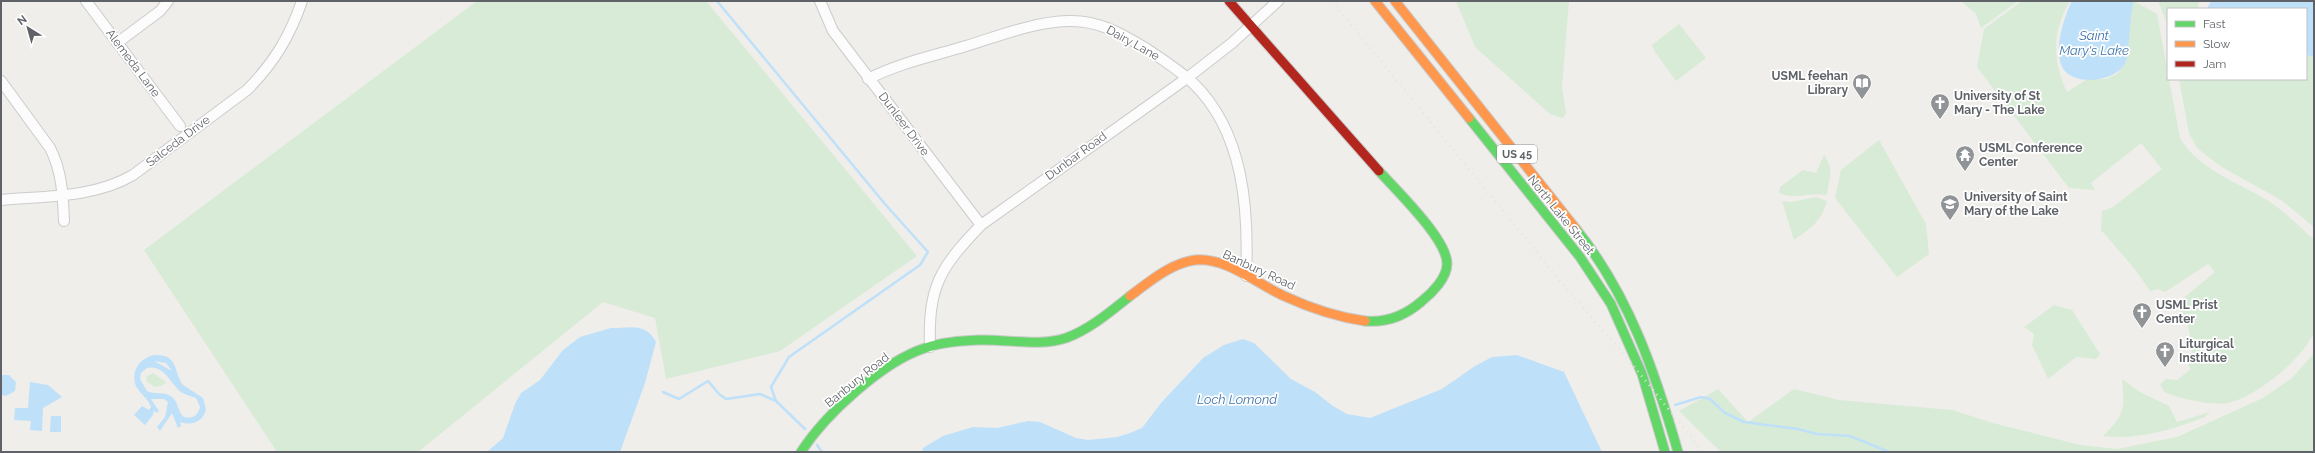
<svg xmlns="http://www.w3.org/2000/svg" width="2315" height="453" font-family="Raleway,sans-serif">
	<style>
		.green { fill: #d8ebd6 }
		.water { fill: #bfe0f9; fill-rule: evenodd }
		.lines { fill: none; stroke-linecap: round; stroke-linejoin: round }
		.stream { stroke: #bfe0f9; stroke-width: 2.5 }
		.street-casing { stroke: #cbcccc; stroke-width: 12 }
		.fast-casing { stroke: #cacacb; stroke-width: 11 }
		.slow-casing { stroke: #cacacb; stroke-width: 11 }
		.jam-casing { stroke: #cacacb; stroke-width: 11 }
		.street { stroke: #fdfcfc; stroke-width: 10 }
		.fast { stroke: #63d668; stroke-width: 9 }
		.slow { stroke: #ff974d; stroke-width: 9 }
		.jam { stroke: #b3261e; stroke-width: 9 }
		.rail { stroke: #e4e4e4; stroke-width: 2.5; stroke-dasharray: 1 5; stroke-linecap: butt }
		.labels { text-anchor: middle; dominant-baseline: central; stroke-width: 3.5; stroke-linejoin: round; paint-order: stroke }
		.shield { fill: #fff; stroke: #8f9295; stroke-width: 1 }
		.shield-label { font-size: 11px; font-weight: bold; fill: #5f6368 }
		.street-label { font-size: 12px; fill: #5f6368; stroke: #fff }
		.poi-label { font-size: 12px; font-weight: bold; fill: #5f6368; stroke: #fff; text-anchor: start }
		.water-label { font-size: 13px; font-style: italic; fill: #4174aa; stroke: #fff }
	</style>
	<rect width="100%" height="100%" fill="#efeeea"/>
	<path class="green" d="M 477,1 L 706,1 L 917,256 L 780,351 L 666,379 L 655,318 L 603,302 L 418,452 L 277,452 L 144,250 Z
		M 1456,1 L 1569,1 L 1562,87 L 1566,113 L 1563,118 L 1550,114 L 1475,47 Z
		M 1961,1 L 2018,1 L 1981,28 L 1976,14 Z
		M 2022,1 L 2070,1 C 2052,31 2052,61 2067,92 L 2089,78 L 2106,79 L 2117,74 L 2126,63 L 2130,12 L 2134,1 L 2157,14 L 2180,138 C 2198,169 2237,182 2267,200 C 2284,211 2299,226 2314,240 C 2314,263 2314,285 2314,307 C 2314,314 2315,325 2314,332 C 2303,359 2260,393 2232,402 C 2215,407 2180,399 2164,392 L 2160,384 L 2166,379 L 2177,380 L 2191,369 L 2188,364 L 2193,356 L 2188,325 L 2175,305 L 2215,272 L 2208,264 L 2165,292 L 2158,289 L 2150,291 L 2134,268 L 2101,230 L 2102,211 L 2113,207 L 2162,169 L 2141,143 L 2091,183 L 2095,190 L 2069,188 L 1977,67 L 1984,29 Z
		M 2158,1 L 2198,1 L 2199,9 L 2168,9 L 2168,26 Z
		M 1679,24 L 1706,58 L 1676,81 L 1655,52 L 1652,45 Z
		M 2306,55 L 2314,58 L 2314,227 L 2281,200 L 2220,166 L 2197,148 L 2189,133 L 2179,79 L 2306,79 Z
		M 1879,140 L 1926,224 L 1929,254 L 1897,277 L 1835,198 L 1841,170 Z
		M 1824,155 C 1835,172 1829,176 1827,195 C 1810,192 1794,200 1779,193 L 1780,187 L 1803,170 L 1816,173 Z
		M 1816,197 L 1827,201 C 1822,221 1810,229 1794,240 L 1782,201 L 1791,202 Z
		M 2054,305 L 2072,310 L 2100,354 L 2096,359 L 2076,357 L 2048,379 L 2032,345 L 2034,334 L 2024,327 Z
		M 2314,353 L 2314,452 L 1721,452 L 1679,411 L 1718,389 L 1748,422 L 1794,389 L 1839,400 L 1952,410 L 1993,423 L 2080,445 L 2117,449 L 2177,437 L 2263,398 L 2292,378 Z
		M 153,373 L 166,382 L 161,386 L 155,387 L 146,381 L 147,376 Z
		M 2122,379 L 2140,392 L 2169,406 L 2177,422 L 2210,412 L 2205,417 C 2171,430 2139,440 2103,436 C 2125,415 2125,408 2122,379 Z"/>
	<path class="water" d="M 2072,1 L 2134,1 C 2129,16 2130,56 2125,64 C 2115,81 2078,86 2065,71 C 2051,55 2064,17 2072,1 Z
		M 2211,1 L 2314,1 L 2314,57 L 2306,55 L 2306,9 L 2207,9 Z
		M 611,328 C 630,328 646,322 656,342 L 645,383 L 620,452 L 487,452 L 503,438 L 515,404 L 521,393 L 540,380 L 563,350 L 580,337 Z
		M 1243,339 L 1254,343 L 1291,379 L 1315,392 L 1333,406 L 1347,414 L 1370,418 L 1442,389 L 1475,366 L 1492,357 L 1517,355 L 1564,372 L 1602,452 L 922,452 L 923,448 L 943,436 L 973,427 L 997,428 L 1028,421 L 1040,422 L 1076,438 L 1088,440 L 1117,437 L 1130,433 L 1142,428 L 1161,403 L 1203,358 L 1224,345 Z
		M 154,355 C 179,354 173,371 183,385 L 203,398 L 206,409 C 203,422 192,426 180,422 L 181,426 L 178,428 L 172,413 L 160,431 L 157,427 L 165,417 L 168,402 L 164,399 L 151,399 L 159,411 L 156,413 L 154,410 L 153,415 L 145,425 L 134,415 L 142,406 L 149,410 L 151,407 C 148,398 140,394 136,386 C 130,371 140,358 154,355 ZM 154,361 L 166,363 L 172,371 ZM 147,368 C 164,364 170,383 181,392 C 186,395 191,396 196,398 L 200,407 C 198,416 192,419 184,417 C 177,411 179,403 172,397 C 165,391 155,395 147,391 L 140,379 L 141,373 Z
		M 1,375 L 9,375 L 16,382 L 15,391 L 6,396 L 1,395 Z
		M 30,382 L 48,385 L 62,397 L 43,408 L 42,431 L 30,430 L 31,421 L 14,420 L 15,408 L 28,408 Z
		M 51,416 L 61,416 L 61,432 L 50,432 Z"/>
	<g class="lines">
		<path class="stream" d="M 717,1 L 885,204 L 928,252 L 920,265 L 789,357 L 771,387 L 776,401
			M 663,392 L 679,399 L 708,381 L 719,394 L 726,399 L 760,394 L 776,401 L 805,429
			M 1675,405 L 1701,397 L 1710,399 L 1725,413 L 1744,422 L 1798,429 L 1817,434 L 1850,436 L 1889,452
			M 817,445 L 822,452"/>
		<defs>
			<path id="street" d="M 86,1 L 180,126
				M 820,1 L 833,31 L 981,225
				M 117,43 L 160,11 L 168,1
				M 868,79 C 899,63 933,56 966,46 C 999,36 1034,22 1068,21 C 1099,20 1122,34 1147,49 C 1163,60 1179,70 1193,83 C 1244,132 1249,210 1246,276
				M 1,81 L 50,148 C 62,171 63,196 64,221
				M 1,200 C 45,196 94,198 133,175 L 247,90 C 274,63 290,36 302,1
				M 930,347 C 928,286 940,268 981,225 L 1187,78 L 1232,43 L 1278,1"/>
			<path id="fast" d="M 1469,118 L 1580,257 L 1611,304 L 1642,374 L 1665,452
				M 1576,229 C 1629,295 1655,372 1678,452
				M 1365,321 C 1386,323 1406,315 1422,301 C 1432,293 1447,278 1447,264 C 1448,240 1396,190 1379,171
				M 801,452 C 825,415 882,362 925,348 C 942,342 961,341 979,340 C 1008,339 1039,347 1066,338 C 1090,329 1110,312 1130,296"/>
			<path id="slow" d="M 1375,1 L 1469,118
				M 1395,1 L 1576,229
				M 1130,296 C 1149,282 1171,263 1195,260 C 1227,257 1257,284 1284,296 C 1310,308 1337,317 1365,321"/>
			<path id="jam" d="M 1229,1 L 1379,171"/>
		</defs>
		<use href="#street" class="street-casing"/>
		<use href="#fast" class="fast-casing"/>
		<use href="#slow" class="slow-casing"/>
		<use href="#jam" class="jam-casing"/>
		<use href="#street" class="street"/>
		<use href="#fast" class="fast"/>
		<use href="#slow" class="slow"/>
		<use href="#jam" class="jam"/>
		<path class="rail" d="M 1332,1 L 1560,281 L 1632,364 L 1703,452"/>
	</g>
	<defs>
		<symbol id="library-pin" viewBox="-11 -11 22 30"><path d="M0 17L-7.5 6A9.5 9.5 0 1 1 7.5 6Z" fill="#919496" stroke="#fff"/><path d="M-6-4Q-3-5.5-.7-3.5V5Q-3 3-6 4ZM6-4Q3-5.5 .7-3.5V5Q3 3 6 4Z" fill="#fff"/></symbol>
		<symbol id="church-pin" viewBox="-11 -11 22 30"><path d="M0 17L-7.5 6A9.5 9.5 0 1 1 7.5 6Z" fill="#919496" stroke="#fff"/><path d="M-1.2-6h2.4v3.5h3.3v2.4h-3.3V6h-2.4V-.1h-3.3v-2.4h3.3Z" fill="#fff"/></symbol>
		<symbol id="temple-pin" viewBox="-11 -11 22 30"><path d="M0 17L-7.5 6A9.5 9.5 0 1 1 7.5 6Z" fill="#919496" stroke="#fff"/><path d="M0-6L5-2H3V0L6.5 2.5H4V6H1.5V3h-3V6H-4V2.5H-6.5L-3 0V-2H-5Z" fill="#fff"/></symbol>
		<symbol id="university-pin" viewBox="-11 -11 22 30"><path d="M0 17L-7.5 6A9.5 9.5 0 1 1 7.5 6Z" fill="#919496" stroke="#fff"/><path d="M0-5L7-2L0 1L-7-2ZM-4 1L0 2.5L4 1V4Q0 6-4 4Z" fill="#fff"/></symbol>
	</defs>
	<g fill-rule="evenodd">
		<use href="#library-pin" x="1851" y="72" width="22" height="30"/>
		<use href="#church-pin" x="1929" y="92" width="22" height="30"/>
		<use href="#temple-pin" x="1954" y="144" width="22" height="30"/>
		<use href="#university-pin" x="1939" y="193" width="22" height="30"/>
		<use href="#church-pin" x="2131" y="301" width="22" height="30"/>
		<use href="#church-pin" x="2154" y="340" width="22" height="30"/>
	</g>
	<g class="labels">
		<rect class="shield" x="1497" y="145" width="40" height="18" rx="3"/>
		<g class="shield-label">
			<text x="1517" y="154">US 45</text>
		</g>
		<g class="street-label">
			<text transform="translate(1133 43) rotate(29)">Dairy Lane</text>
			<text transform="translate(133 63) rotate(53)">Alemeda Lane</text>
			<text transform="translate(904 124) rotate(53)">Dunleer Drive</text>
			<text transform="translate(178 141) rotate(-37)">Salceda Drive</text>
			<text transform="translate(1076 156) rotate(-36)">Dunbar Road</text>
			<text transform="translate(1561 215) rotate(51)">North Lake Street</text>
			<text transform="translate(1259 270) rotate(25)">Banbury Road</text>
			<text transform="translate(857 380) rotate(-39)">Banbury Road</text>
		</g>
		<g class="poi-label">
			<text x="1848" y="76" text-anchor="end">USML feehan<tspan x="1848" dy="14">Library</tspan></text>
			<text x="1954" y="96">University of St<tspan x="1954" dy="14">Mary - The Lake</tspan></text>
			<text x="1979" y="148">USML Conference<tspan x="1979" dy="14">Center</tspan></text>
			<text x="1964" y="197">University of Saint<tspan x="1964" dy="14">Mary of the Lake</tspan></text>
			<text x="2156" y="305">USML Prist<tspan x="2156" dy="14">Center</tspan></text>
			<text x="2179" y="344">Liturgical<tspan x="2179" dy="14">Institute</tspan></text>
		</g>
		<g class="water-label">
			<text x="2094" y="35">Saint<tspan x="2094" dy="15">Mary's Lake</tspan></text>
			<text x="1237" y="399">Loch Lomond</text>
		</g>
	</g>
	<rect width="2315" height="453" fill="none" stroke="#5f6368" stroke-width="4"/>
	<rect x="2167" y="8" width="140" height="72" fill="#ffffff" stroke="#bfc1c3"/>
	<rect x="2175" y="21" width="20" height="6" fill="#63d668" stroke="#bfc1c3"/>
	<text x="2203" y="28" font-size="12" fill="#5f6368">Fast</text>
	<rect x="2175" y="41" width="20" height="6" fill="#ff974d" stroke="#bfc1c3"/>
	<text x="2203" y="48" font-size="12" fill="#5f6368">Slow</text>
	<rect x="2175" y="61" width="20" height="6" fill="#b3261e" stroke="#bfc1c3"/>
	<text x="2203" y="68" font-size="12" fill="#5f6368">Jam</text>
	<g transform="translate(28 28) rotate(323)" stroke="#ffffff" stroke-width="3" paint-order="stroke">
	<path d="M0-3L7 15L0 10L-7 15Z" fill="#5f6368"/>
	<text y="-6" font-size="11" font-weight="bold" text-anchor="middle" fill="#5f6368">N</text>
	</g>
</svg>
